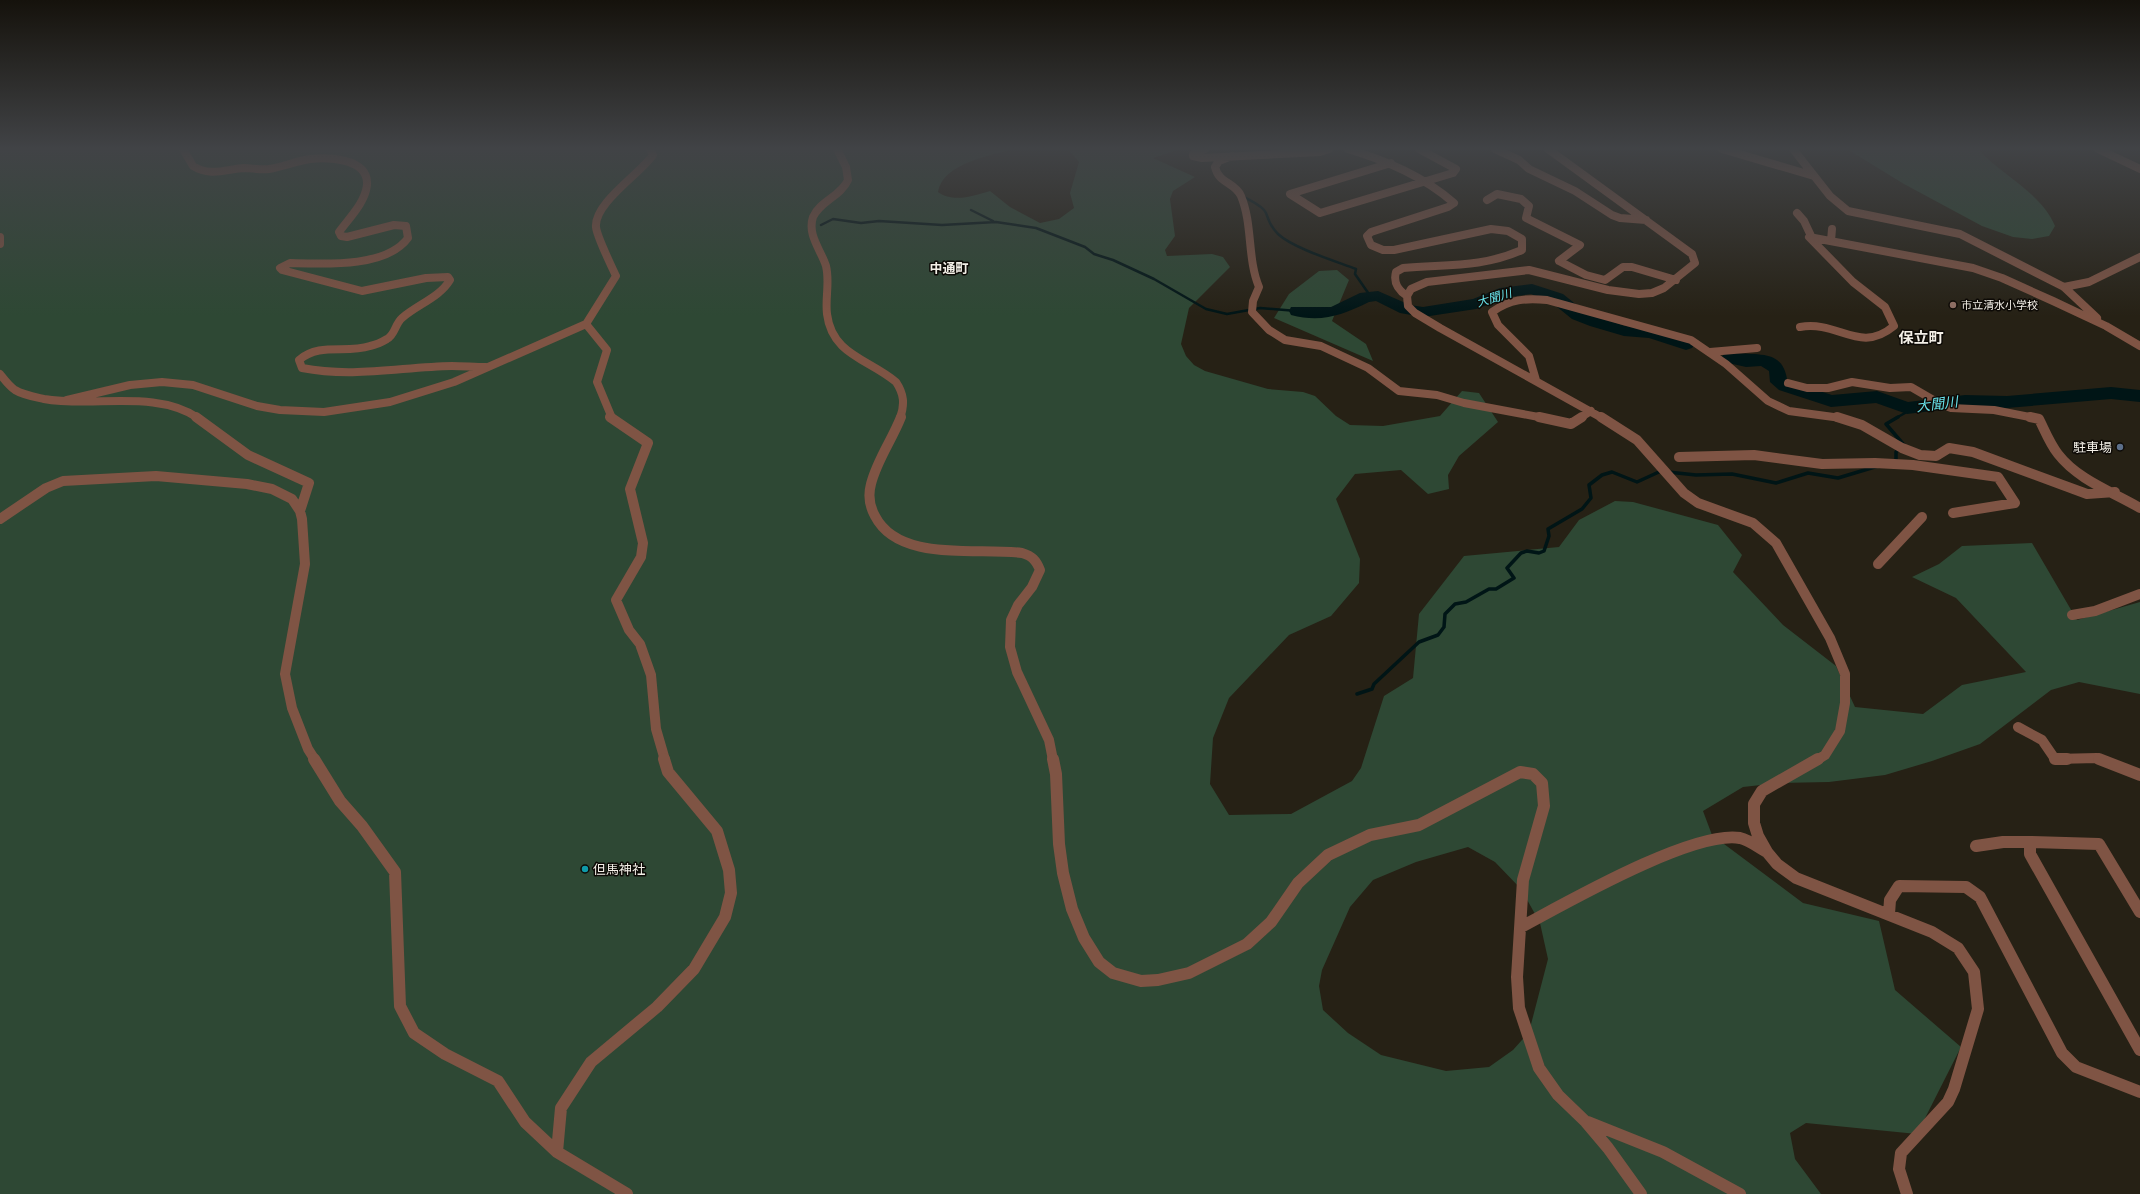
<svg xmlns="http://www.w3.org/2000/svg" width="2140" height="1194" font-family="'Roboto Serif','Noto Sans JP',serif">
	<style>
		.green { fill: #2e4834; fill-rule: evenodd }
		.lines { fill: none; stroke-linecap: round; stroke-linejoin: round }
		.stream-far1 { stroke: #001516; stroke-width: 2.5 }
		.stream { stroke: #001516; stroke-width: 3.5 }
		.river { fill: #001516; fill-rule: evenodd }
		.minor-far2 { stroke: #7f5444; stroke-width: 8 }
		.minor-far1 { stroke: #7f5444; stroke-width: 10 }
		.minor { stroke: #7f5444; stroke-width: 12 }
		.education-dot { fill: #8d6e63; stroke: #0d0a06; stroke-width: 1.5 }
		.service-dot { fill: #5c6f8a; stroke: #0d0a06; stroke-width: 1.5 }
		.culture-dot { fill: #0f9aa8; stroke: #0d0a06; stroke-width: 1.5 }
		.labels { text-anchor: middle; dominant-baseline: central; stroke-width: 3; stroke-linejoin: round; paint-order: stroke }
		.far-poi-label { font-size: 11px; fill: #f3efe7; stroke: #0d0a06; text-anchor: start }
		.far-water-label { font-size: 12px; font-style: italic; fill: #68e2ea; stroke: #0d0a06 }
		.far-quarter-label { font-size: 13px; font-weight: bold; fill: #f3efe7; stroke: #0d0a06 }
		.poi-label { font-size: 13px; fill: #f3efe7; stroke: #0d0a06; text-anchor: end }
		.water-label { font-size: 14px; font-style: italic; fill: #68e2ea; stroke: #0d0a06 }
		.quarter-label { font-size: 15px; font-weight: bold; fill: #f3efe7; stroke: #0d0a06 }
	</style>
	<rect width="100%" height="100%" fill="#262115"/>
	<path class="green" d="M 0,149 L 1013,149 C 990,156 943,163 938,192 C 953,203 973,196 990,191 L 1010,207 L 1040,223 L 1059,219 L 1074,208 L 1070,193 L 1079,162 L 1068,149 L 1180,149 L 1153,158 L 1195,177 L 1173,191 L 1170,199 L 1175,236 L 1165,250 L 1167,256 L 1212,254 L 1223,257 L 1230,267 L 1189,308 L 1181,344 L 1186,356 L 1194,365 L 1205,371 L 1268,389 L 1303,392 L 1315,396 L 1336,416 L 1350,425 L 1383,426 L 1440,416 L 1462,391 L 1479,393 L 1498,422 L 1459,456 L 1448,475 L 1449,489 L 1428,494 L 1401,470 L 1355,474 L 1336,499 L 1360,559 L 1359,583 L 1331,616 L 1289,635 L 1229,698 L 1213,738 L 1210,784 L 1229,815 L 1291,814 L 1352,781 L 1361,768 L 1384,696 L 1413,678 L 1419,614 L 1464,556 L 1559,547 L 1579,520 L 1615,501 L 1633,502 L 1718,525 L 1742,555 L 1733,572 L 1783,625 L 1836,666 L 1855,707 L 1923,714 L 1962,685 L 2026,672 L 1956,598 L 1912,577 L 1939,564 L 1962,546 L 2032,543 L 2077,620 L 2140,602 L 2140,694 L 2079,682 L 2051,690 L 1980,744 L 1932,761 L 1885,775 L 1829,782 L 1779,783 L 1743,787 L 1703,811 L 1712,835 L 1803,903 L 1879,921 L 1895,990 L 1961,1047 L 1917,1134 L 1806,1123 L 1790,1133 L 1795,1159 L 1821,1194 L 0,1194 ZM 1468,847 L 1495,862 L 1521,889 L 1540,923 L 1548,959 L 1529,1032 L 1513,1050 L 1489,1067 L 1446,1071 L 1381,1055 L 1348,1033 L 1323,1010 L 1319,986 L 1322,970 L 1350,907 L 1373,880 L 1416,862 Z
		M 1847,149 L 1978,149 C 2002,176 2041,192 2055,226 L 2049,236 L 2032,239 L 2013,237 L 1982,226 L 1904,184 Z
		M 1337,270 L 1349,280 L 1332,321 L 1366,344 L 1373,361 L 1274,318 L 1289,294 L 1319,271 Z"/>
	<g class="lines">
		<path class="stream-far1" d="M 1244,197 C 1251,201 1263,206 1266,213 C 1269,221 1271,227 1278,234 C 1293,248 1335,261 1356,269 L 1355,274 L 1371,297
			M 971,210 L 993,221
			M 821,225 L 833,219 L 861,223 L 879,221 L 942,225 L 996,222 L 1036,228 L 1085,247 L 1094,254 L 1113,260 L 1154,279 L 1206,309 L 1227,314 L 1260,308 L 1297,311
			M 1896,418 L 1905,413 L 1907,408"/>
		<path class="stream" d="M 1894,461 L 1896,460 L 1896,452 L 1904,445 L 1886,424 L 1898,417
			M 1668,472 L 1696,475 L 1732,474 L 1776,483 L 1808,473 L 1838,478 L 1878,466
			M 1357,694 L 1372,689 L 1374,684 L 1419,642 L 1438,635 L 1444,627 L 1445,614 L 1455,604 L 1466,602 L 1489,589 L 1496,589 L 1514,578 L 1507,568 L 1521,553 L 1527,551 L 1539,553 L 1544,551 L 1549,536 L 1548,529 L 1582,509 L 1591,498 L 1589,485 L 1602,475 L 1612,472 L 1637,482 L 1661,471"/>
		<path class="river" d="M 1532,284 L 1563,294 L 1584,311 L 1602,318 L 1625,326 L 1650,328 L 1692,340 L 1695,344 L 1692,348 L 1686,350 L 1649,338 L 1624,336 L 1590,326 L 1572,319 L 1551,302 L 1531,294 L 1509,297 L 1476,309 L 1423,317 L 1400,313 L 1376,301 L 1369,302 C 1342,315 1322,323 1291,315 L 1289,311 L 1291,307 L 1331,307 L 1360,293 L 1378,291 L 1410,305 L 1423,307 L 1473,299 L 1500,288 Z
			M 1730,352 C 1754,357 1782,347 1787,379 L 1791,382 L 1832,395 L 1877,391 L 1908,402 L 1965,395 L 2007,396 L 2111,387 L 2140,390 L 2140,402 L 2111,399 L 2007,408 L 1965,407 L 1907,414 L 1876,403 L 1831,407 L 1825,405 L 1779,390 L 1770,382 L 1769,371 L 1761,366 L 1746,367 L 1724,362 L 1721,358 L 1724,354 Z"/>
		<path class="minor-far2" d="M 183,149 L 193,166 C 210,177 227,169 244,168 C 252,168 260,170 269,169 C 283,167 296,161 310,159 C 328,157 369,158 367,185 C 365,203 349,218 339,232 L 341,236 L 347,237 L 394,225 L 406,226 L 408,238 C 386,268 324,264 290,263 L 280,268 L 282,270 L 362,291 L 426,278 L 448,277 L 450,280 C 439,298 418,304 402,318 C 395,324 395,335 387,339 C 382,342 375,345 370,346 C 346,354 320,342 299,360 L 302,368 C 353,378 401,367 452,366 C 463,366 475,367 486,367
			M 837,149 L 846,167 L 848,180 C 841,196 820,201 813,217 C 807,235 821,250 826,266 C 830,282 825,298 827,314 C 832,355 869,359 896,382 C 904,394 905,404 900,418
			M 1205,149 L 1193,154 L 1193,156 L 1202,158 L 1320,152 L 1329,149
			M 1348,149 C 1387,161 1423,176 1454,203 L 1448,207 L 1371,232 L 1367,236 L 1371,245 L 1383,250 L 1394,250 L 1491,229 L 1508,231 L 1522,239 L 1522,250 C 1481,268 1446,264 1403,268 L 1396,272 C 1393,283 1398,290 1407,296
			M 1495,149 L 1519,160 L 1529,169 L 1575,191 L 1612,215 L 1620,218 L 1646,220
			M 1548,149 L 1692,254 L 1695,263 L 1664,288 L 1652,293 L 1639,294 L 1608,290 L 1529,270 L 1427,282 L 1411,289 L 1407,296 L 1408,306 L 1415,313 L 1440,328 L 1602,418
			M 1722,149 L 1814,176
			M 1793,149 L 1830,196 L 1848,211 L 1960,234 L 2064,287 L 2097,318
			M 2098,149 L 2140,169
			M 1232,156 L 1219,161 L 1215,167 C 1219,184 1235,182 1241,196 C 1253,225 1247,258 1259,287 L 1253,301 L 1252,312 L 1269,330 L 1285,340 L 1321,346 L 1368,368 L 1399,391 L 1437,395 L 1464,403 L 1544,418
			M 1391,163 L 1290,194 L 1320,213 L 1453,173 L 1456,169 L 1419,149
			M 1487,200 L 1497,194 L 1521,199 L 1529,206 L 1526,218 L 1580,245 L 1559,261 L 1586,275 L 1605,280 L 1623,267 L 1632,267 L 1676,280
			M 1797,213 L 1804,221 L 1812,238
			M 0,237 L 0,244
			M 1831,241 L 1832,229
			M 2064,287 L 2089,282 L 2140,257
			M 586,324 L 607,350 L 597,382 L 612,418
			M 1800,327 C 1839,320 1859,355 1894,326 L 1885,307 L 1853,282 L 1809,237 L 1973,268 L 2002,278 L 2053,301 L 2106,326 L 2140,346
			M 1710,352 L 1757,348
			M 0,374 C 4,379 9,386 15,390 C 23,395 35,397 44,399 C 92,408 156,389 198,418
			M 1536,380 L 1529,356 L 1498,325 L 1492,312 C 1510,299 1526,298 1547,300 L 1691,340 L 1726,364 L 1768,401 L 1789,411 L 1841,418
			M 1788,383 L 1807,388 L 1828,388 L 1852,382 L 1890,388 L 1911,387 L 1942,405 L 1951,408 L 1994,410 L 2035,418
			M 67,400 L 130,385 L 162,382 L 193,385 L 257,406 L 280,410 L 324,412 L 390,402 L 454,382 L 586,324 L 616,276 C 611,265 597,237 596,227 C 594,203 640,174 653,155 L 650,149
			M 1580,418 L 1591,411"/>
		<path class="minor-far1" d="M 196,417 L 248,455 L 309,483 L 300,511
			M 610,417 L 648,443 L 630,489 L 643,543 L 641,557 L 616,600 L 629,630 L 640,644 L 651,675 L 656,729 L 665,760
			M 901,417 C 892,440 877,460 871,484 C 868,495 870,507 875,516 C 899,563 978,547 1022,553 C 1032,556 1036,560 1040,570 L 1032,587 L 1018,605 L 1011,620 L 1010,647 L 1017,672 L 1049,740 L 1053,760
			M 1539,417 L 1571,424 L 1582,417
			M 1601,417 L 1637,440 L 1684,493 L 1698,503 L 1753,523 L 1776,543 L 1830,638 L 1845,674 L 1845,703 L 1840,731 L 1825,755 L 1817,760
			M 1837,417 L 1862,425 L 1902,448 L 1920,455 L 1936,456 L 1949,448 L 1973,452 L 2087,494 L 2115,492
			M 2030,417 L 2039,419 C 2045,431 2050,444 2058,454 C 2078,480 2113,492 2140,508
			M 1679,457 L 1754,455 L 1822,464 L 1875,463 L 1913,465 L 1998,477 L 2015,503 L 1953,513
			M 0,519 L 46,488 L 63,481 L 156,476 L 247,484 L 272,489 L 292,499 L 300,511 L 302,519 L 305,564 L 285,674 L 292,708 L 308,749 L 315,760
			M 1878,564 L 1922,517
			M 2072,615 L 2095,611 L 2140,594
			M 2018,727 L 2042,740 L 2055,759 L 2097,758 L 2101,760"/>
		<path class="minor" d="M 314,759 L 340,801 L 362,826 L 395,872 L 400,1006 L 414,1033 L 445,1054 L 498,1081 L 525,1122 L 557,1152 L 627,1194
			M 1053,759 L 1056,774 L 1059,844 L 1063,873 L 1072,909 L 1084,938 L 1099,962 L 1113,973 L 1141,981 L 1158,980 L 1189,973 L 1247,944 L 1271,922 L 1298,883 L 1328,855 L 1370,835 L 1419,825 L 1520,772 L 1533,774 L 1542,783 L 1544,806 L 1523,880 L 1517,977 L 1519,1008 L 1539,1068 L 1558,1095 L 1586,1122 L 1608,1148 L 1641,1194
			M 1818,759 L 1762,791 L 1754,804 L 1754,823 L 1758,836 L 1767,852 L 1777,864 L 1796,878 L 1932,932 L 1958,948 L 1974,972 L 1978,1009 L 1954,1089 L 1948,1102 L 1901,1153 L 1899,1169 L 1907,1194
			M 2055,759 L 2067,759
			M 2099,759 L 2140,775
			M 1976,846 L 2003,842 L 2030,842
			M 2140,912 L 2099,844 L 2030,842 L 2030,854 L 2140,1050
			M 1889,914 L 1890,900 L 1899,886 L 1966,887 L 1980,897 L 2062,1053 L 2076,1067 L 2140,1092
			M 1521,927 C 1566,903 1693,830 1740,838 C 1749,840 1758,847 1767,852
			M 1588,1122 L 1663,1152 L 1740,1194
			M 557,1152 L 561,1108 L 591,1062 L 657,1007 L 694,969 L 725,917 L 731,893 L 729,870 L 717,831 L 668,772 L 664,759"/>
	</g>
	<linearGradient id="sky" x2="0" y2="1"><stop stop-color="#15120c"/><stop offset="0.47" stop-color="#414346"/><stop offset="1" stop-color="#414346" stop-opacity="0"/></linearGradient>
	<rect width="2140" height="316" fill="url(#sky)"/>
	<circle class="education-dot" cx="1953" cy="305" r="4"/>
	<circle class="service-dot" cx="2120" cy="447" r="4"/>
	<circle class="culture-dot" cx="585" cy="869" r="4"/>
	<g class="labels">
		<g class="far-poi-label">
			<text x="1961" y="305">市立清水小学校</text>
		</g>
		<g class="far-water-label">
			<text transform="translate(1494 298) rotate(-17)">大聞川</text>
		</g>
		<g class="far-quarter-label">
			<text x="949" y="268">中通町</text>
		</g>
		<g class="poi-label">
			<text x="2112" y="447">駐車場</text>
			<text x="593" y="869" text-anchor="start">但馬神社</text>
		</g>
		<g class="water-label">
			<text transform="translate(1937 404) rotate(-7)">大聞川</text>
		</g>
		<g class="quarter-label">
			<text x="1921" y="338">保立町</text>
		</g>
	</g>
</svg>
